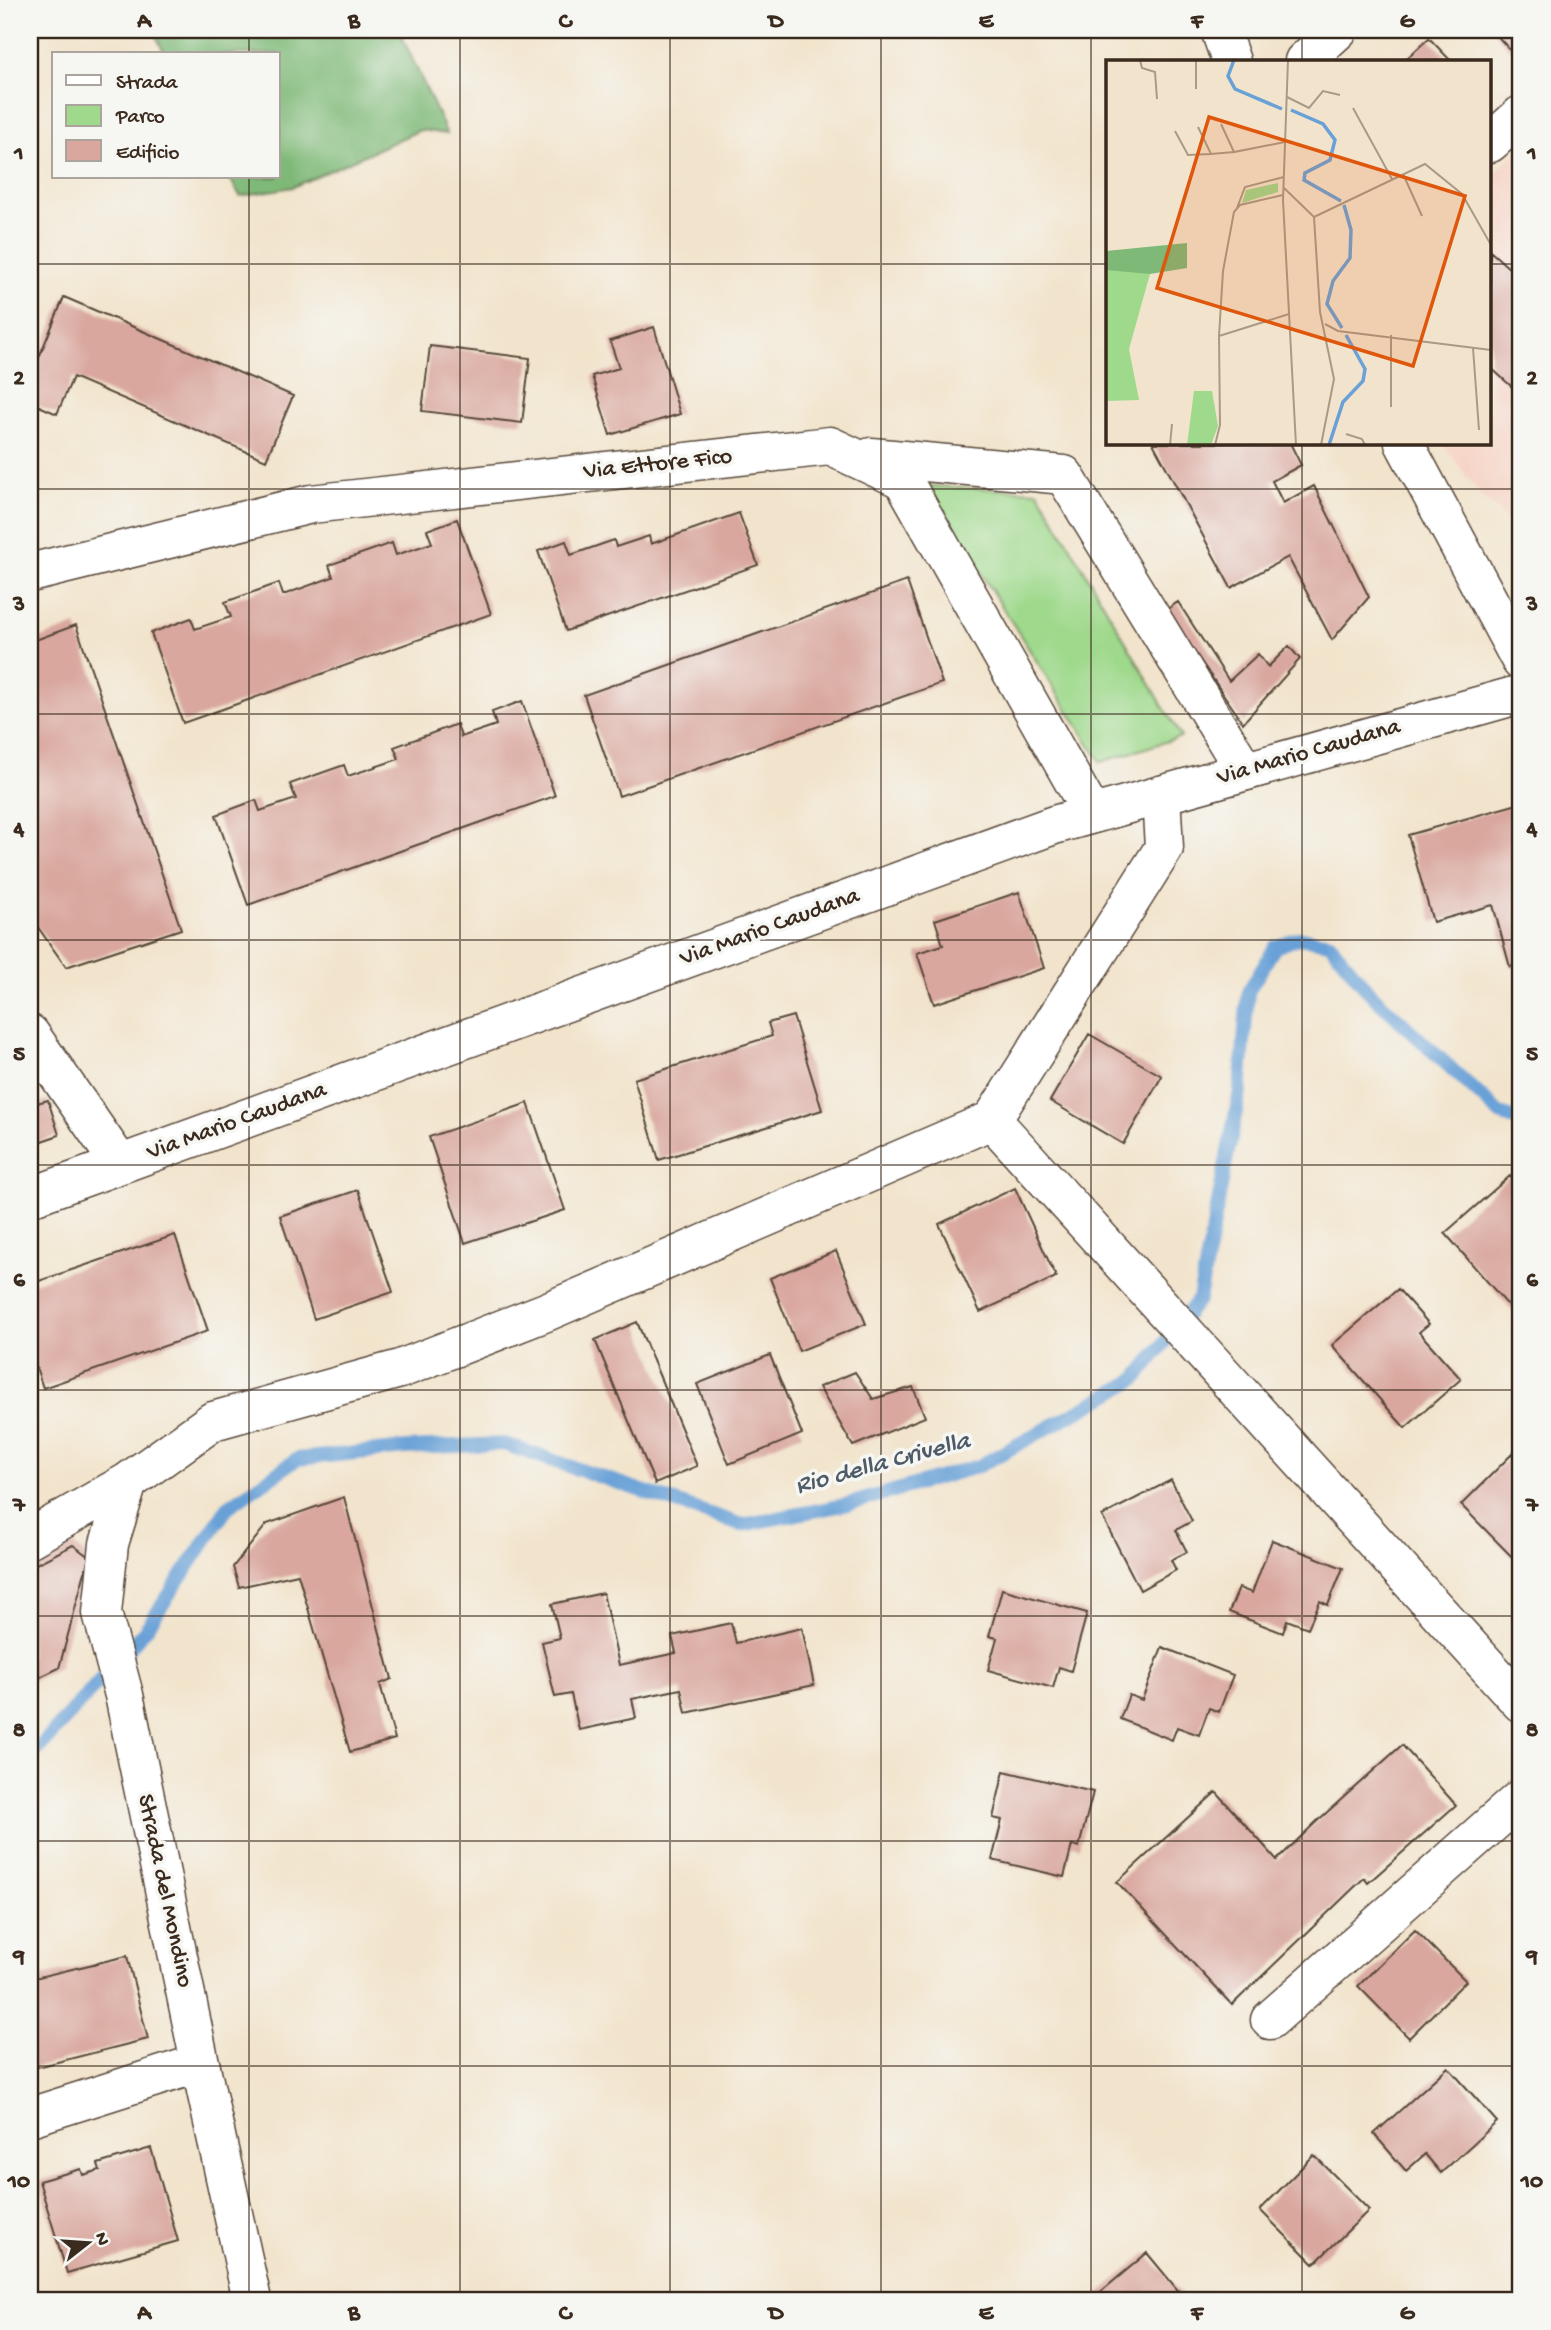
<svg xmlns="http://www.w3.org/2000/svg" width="1551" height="2330" font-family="'Gochi Hand',sans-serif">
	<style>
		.built { fill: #f6d2c3 }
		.green { fill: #9fd98c; stroke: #6d8255; stroke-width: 2 }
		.forest { fill: #7fb978; stroke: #5d724b; stroke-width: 2 }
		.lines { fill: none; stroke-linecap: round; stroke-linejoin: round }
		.stream { stroke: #69a1d7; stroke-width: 14 }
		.building { fill: #d9a79e }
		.street-casing { stroke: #564638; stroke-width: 41 }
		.secondary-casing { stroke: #564638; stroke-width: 41 }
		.street { stroke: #fff; stroke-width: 38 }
		.secondary { stroke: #fff; stroke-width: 38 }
		.grid { fill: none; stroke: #3b2a1e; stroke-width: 2; stroke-opacity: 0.55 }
		.labels { text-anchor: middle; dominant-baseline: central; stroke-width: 7; stroke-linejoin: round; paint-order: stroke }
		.street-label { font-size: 24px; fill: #3b2a1e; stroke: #f6f6f2 }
		.water-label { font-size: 26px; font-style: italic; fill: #4d5a68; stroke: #f6f6f2 }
		.inset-river { fill: none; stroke: #69a1d7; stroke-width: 3.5 }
		.inset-road { fill: none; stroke: #a99a86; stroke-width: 2 }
		.view { fill: #df570d; fill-opacity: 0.15; stroke: #df570d; stroke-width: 3.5 }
		.inset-edge { fill: none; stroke: #3b2a1e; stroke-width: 3.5 }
		.neatline { fill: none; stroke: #3b2a1e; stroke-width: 2.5 }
		.grid-label { font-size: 23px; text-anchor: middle; font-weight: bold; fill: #3b2a1e }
	</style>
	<rect width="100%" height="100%" fill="#f6f6f2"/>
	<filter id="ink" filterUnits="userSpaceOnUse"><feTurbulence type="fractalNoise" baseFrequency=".0143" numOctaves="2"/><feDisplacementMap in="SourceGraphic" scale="14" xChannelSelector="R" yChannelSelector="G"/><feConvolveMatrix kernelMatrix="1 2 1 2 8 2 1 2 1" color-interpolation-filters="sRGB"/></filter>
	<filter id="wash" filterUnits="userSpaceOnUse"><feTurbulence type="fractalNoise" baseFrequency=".00686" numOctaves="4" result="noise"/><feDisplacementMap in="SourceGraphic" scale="28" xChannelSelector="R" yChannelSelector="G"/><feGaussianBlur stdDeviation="1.57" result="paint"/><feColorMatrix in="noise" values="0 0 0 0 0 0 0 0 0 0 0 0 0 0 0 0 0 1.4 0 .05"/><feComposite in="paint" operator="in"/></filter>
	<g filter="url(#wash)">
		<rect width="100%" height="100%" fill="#f2e4cc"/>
		<path class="built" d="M 1521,148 L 1521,526 L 1509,521 L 1481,496 L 1442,443 L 1490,443 L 1490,177 Z"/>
		<path class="green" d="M 925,486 L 1038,491 L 1181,737 L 1101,762 Z"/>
		<path class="forest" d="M 153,30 L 399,30 L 447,134 L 420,130 L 293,187 L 240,196 L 229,177 L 278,177 L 278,54 L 165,54 Z"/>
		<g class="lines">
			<path class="stream" d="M 30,1758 L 146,1629 L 228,1507 L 297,1459 L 406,1448 L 504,1444 L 742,1525 L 849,1504 L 979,1466 L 1136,1379 L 1199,1299 L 1240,1091 L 1248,992 L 1275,947 L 1299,938 L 1330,943 L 1367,990 L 1500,1114 L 1521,1121"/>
		</g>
		<g id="blocks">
			<path class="building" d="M 1492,30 L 1521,30 L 1521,40 L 1510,50 Z
				M 1429,38 L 1451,61 L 1404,61 Z
				M 1490,251 L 1521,279 L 1521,395 L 1490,367 Z
				M 64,297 L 293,396 L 266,460 L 73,377 L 57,414 L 30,402 L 30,379 Z
				M 654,327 L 680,414 L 610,435 L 592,376 L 619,368 L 610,341 Z
				M 430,346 L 530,358 L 522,423 L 422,411 Z
				M 1153,443 L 1290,443 L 1301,465 L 1272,481 L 1283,503 L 1314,486 L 1369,597 L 1332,640 L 1288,557 L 1231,588 Z
				M 739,513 L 758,565 L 566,631 L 538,551 L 566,541 L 571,555 L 614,540 L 616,547 L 649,536 L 651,544 Z
				M 457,519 L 491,614 L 183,723 L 151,633 L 191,618 L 195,629 L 231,617 L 225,602 L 279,583 L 283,595 L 333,577 L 329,565 L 392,543 L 396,555 L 432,543 L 427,530 Z
				M 907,581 L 942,683 L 619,796 L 584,695 Z
				M 1178,602 L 1229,681 L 1258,654 L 1268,667 L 1289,646 L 1300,659 L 1243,723 L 1166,610 Z
				M 76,625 L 181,929 L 66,967 L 30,916 L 30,642 Z
				M 522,701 L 555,796 L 248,905 L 216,815 L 256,800 L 260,811 L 296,799 L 290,784 L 344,765 L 348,776 L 399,759 L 394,747 L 457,724 L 461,737 L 496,725 L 492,712 Z
				M 1521,803 L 1521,964 L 1510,967 L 1493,905 L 1433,922 L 1408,835 Z
				M 1019,892 L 1044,968 L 934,1004 L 917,953 L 943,945 L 935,920 Z
				M 793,1016 L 822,1110 L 659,1160 L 634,1079 L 772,1036 L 768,1023 Z
				M 1089,1034 L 1162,1076 L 1123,1144 L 1050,1101 Z
				M 30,1084 L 37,1103 L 48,1100 L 59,1135 L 30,1145 Z
				M 528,1103 L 565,1210 L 465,1243 L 429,1137 Z
				M 1510,1176 L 1521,1189 L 1521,1315 L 1518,1317 L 1445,1233 Z
				M 1015,1188 L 1056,1277 L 980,1312 L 939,1224 Z
				M 358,1190 L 393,1292 L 314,1319 L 280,1216 Z
				M 175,1235 L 208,1331 L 43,1388 L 30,1349 L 30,1284 Z
				M 836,1251 L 866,1324 L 799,1351 L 770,1278 Z
				M 1398,1289 L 1429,1324 L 1419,1332 L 1461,1379 L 1405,1428 L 1332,1345 Z
				M 637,1322 L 697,1466 L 655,1484 L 595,1340 Z
				M 770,1355 L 802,1434 L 729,1464 L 697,1384 Z
				M 855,1372 L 873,1399 L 913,1387 L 925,1417 L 853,1446 L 819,1387 Z
				M 1521,1445 L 1521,1566 L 1461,1505 Z
				M 1171,1480 L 1192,1521 L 1176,1530 L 1187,1552 L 1171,1560 L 1176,1570 L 1140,1590 L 1102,1516 Z
				M 344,1497 L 392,1679 L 380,1684 L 395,1739 L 350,1752 L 298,1574 L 239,1587 L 233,1567 L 267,1524 Z
				M 1272,1540 L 1343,1568 L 1328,1605 L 1320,1601 L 1308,1628 L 1287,1620 L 1283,1633 L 1229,1612 L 1239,1588 L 1252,1593 Z
				M 73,1545 L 89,1557 L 59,1668 L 30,1682 L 30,1567 Z
				M 1002,1589 L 1087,1613 L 1071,1671 L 1059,1667 L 1053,1688 L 988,1670 L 997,1638 L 989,1636 Z
				M 603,1593 L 619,1665 L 676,1653 L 672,1636 L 731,1623 L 736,1643 L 802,1628 L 814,1685 L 686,1713 L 681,1689 L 632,1699 L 636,1718 L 579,1730 L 571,1694 L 555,1697 L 542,1642 L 560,1638 L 552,1604 Z
				M 1162,1647 L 1233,1675 L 1219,1712 L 1209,1708 L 1199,1735 L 1177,1727 L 1172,1740 L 1120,1719 L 1129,1695 L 1142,1700 Z
				M 1402,1745 L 1456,1805 L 1368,1883 L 1364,1878 L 1232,2005 L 1117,1882 L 1216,1792 L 1277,1860 L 1315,1823 Z
				M 1004,1771 L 1093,1792 L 1079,1847 L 1072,1845 L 1064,1877 L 992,1860 L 1002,1820 L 993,1818 Z
				M 1415,1930 L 1466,1981 L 1409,2038 L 1358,1986 Z
				M 127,1956 L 148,2039 L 30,2069 L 30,1979 Z
				M 1448,2067 L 1497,2122 L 1441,2173 L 1425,2154 L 1406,2171 L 1374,2134 Z
				M 151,2148 L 178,2241 L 67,2273 L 39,2181 L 81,2169 L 83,2175 L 100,2170 L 98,2164 Z
				M 1314,2155 L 1369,2210 L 1314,2264 L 1260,2210 Z
				M 1147,2253 L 1186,2300 L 1091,2300 Z"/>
		</g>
	</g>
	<g filter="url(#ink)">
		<use href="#blocks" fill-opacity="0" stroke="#564638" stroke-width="2"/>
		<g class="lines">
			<defs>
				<path id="street" d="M 1220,30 L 1231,61
					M 1304,61 L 1338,30
					M 1490,143 L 1521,115
					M 1404,443 L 1521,661
					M 871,457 L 1064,475 L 1245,771
					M 30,573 L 311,504 L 830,446 L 903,480 L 1092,814
					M 30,1034 L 120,1164
					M 992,1120 L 1521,1703
					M 128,1482 L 109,1544 L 102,1613 L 124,1695 L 200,2063 L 252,2300
					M 30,1538 L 128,1482 L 213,1421 L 400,1369 L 546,1312 L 992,1120 L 1164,848 L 1161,795
					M 1270,2020 L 1521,1798
					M 30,2117 L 200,2063"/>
				<path id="secondary" d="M 30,1197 L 1054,825 L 1521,694"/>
			</defs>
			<use href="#street" class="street-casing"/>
			<use href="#secondary" class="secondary-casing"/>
			<use href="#street" class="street"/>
			<use href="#secondary" class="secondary"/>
		</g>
	</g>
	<path class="grid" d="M 249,30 L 249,54M 460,30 L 460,2300M 670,30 L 670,2300M 881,30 L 881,2300M 1091,30 L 1091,2300M 1302,30 L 1302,61M 249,177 L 249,2300M 30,264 L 1108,264M 1490,264 L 1521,264M 1302,443 L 1302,2300M 30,489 L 1521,489M 30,714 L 1521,714M 30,940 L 1521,940M 30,1165 L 1521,1165M 30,1390 L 1521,1390M 30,1616 L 1521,1616M 30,1841 L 1521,1841M 30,2066 L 1521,2066"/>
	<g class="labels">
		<g class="street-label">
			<text transform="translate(658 465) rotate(-6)">Via Ettore Fico</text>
			<text transform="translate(1309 753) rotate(-16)">Via Mario Caudana</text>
			<text transform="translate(770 928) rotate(-20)">Via Mario Caudana</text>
			<text transform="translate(237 1122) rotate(-20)">Via Mario Caudana</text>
			<text transform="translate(164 1891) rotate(78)">Strada del Mondino</text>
		</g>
		<g class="water-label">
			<text transform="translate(883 1465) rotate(-15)">Rio della Crivella</text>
		</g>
	</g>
	<g transform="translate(1106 60)">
		<rect width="385" height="385" fill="#f2e4cc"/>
		<path d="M 172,123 L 172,132 L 136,143 L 140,130 ZM 18,209 L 44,214 L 23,289 L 33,340 L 0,341 L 0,210 ZM 88,331 L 106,331 L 112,366 L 105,385 L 81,385 Z" fill="#9fd98c"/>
		<path d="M 81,183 L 81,208 L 44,214 L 0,210 L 0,191 Z" fill="#7fb978"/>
		<path class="inset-river" d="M 128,0 L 122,16 L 129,29 L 176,49M 185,50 L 217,64 L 229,80 L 224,100 L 199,113 L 198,120 L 235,141M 236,268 L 221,244 L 227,221 L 244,198 L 245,170 L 238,145M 223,385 L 237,342 L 257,321 L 259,309 L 240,275"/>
		<path class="inset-road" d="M 34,0 L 36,8 L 49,12 L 51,39M 90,0 L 90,29M 182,0 L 177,140 L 190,385M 181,37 L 203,48 L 217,31 L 234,35M 247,48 L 286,119M 115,64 L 128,92 L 179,82M 92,67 L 105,94 L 128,92M 69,71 L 82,95 L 105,94M 297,114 L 316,156M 177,127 L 208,157 L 214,252 L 228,319 L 215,385M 131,148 L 139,127 L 178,117M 208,157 L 319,104 L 356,134 L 385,185M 219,264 L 232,271 L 385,290M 285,275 L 285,347M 113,276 L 117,211 L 128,152 L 134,145 L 177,135M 367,288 L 373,370M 240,374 L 256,379 L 259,385M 64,385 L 66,364M 109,385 L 114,365 L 113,276 L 183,254"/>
		<path class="view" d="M 103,57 L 359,136 L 307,306 L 51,228 Z"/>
		<rect width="385" height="385" class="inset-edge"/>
	</g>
	<rect width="1551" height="2330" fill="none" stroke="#f6f6f2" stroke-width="77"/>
	<rect x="52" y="52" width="228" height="126" fill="#f6f6f2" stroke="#aba49d" stroke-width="2"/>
	<rect x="66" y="75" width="35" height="10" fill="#ffffff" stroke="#aba49d" stroke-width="2"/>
	<text x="116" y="88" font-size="21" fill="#3b2a1e">Strada</text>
	<rect x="66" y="105" width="35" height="21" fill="#9fd98c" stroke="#aba49d" stroke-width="2"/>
	<text x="116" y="122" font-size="21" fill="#3b2a1e">Parco</text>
	<rect x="66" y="140" width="35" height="21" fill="#d9a79e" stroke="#aba49d" stroke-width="2"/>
	<text x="116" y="158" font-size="21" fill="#3b2a1e">Edificio</text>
	<g transform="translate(88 2243) rotate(73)" stroke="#f6f6f2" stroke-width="5" paint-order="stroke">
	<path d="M0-5L12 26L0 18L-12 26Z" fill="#3b2a1e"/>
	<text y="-10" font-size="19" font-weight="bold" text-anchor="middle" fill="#3b2a1e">N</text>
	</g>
	<rect x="38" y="38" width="1474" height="2254" class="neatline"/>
	<g class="grid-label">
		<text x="144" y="27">A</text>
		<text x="354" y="27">B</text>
		<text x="565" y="27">C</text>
		<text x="776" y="27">D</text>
		<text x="986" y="27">E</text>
		<text x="1197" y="27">F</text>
		<text x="1407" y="27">G</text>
		<text x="19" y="159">1</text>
		<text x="1532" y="159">1</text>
		<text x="19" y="384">2</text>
		<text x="1532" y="384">2</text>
		<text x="19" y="610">3</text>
		<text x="1532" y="610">3</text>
		<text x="19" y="835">4</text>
		<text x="1532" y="835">4</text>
		<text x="19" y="1060">5</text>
		<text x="1532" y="1060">5</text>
		<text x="19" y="1286">6</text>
		<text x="1532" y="1286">6</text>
		<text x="19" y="1511">7</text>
		<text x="1532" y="1511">7</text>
		<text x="19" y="1736">8</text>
		<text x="1532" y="1736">8</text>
		<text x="19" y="1962">9</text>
		<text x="1532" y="1962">9</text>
		<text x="19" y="2187">10</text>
		<text x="1532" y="2187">10</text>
		<text x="144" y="2319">A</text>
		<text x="354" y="2319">B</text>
		<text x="565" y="2319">C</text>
		<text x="776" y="2319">D</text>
		<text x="986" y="2319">E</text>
		<text x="1197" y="2319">F</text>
		<text x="1407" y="2319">G</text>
	</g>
</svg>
